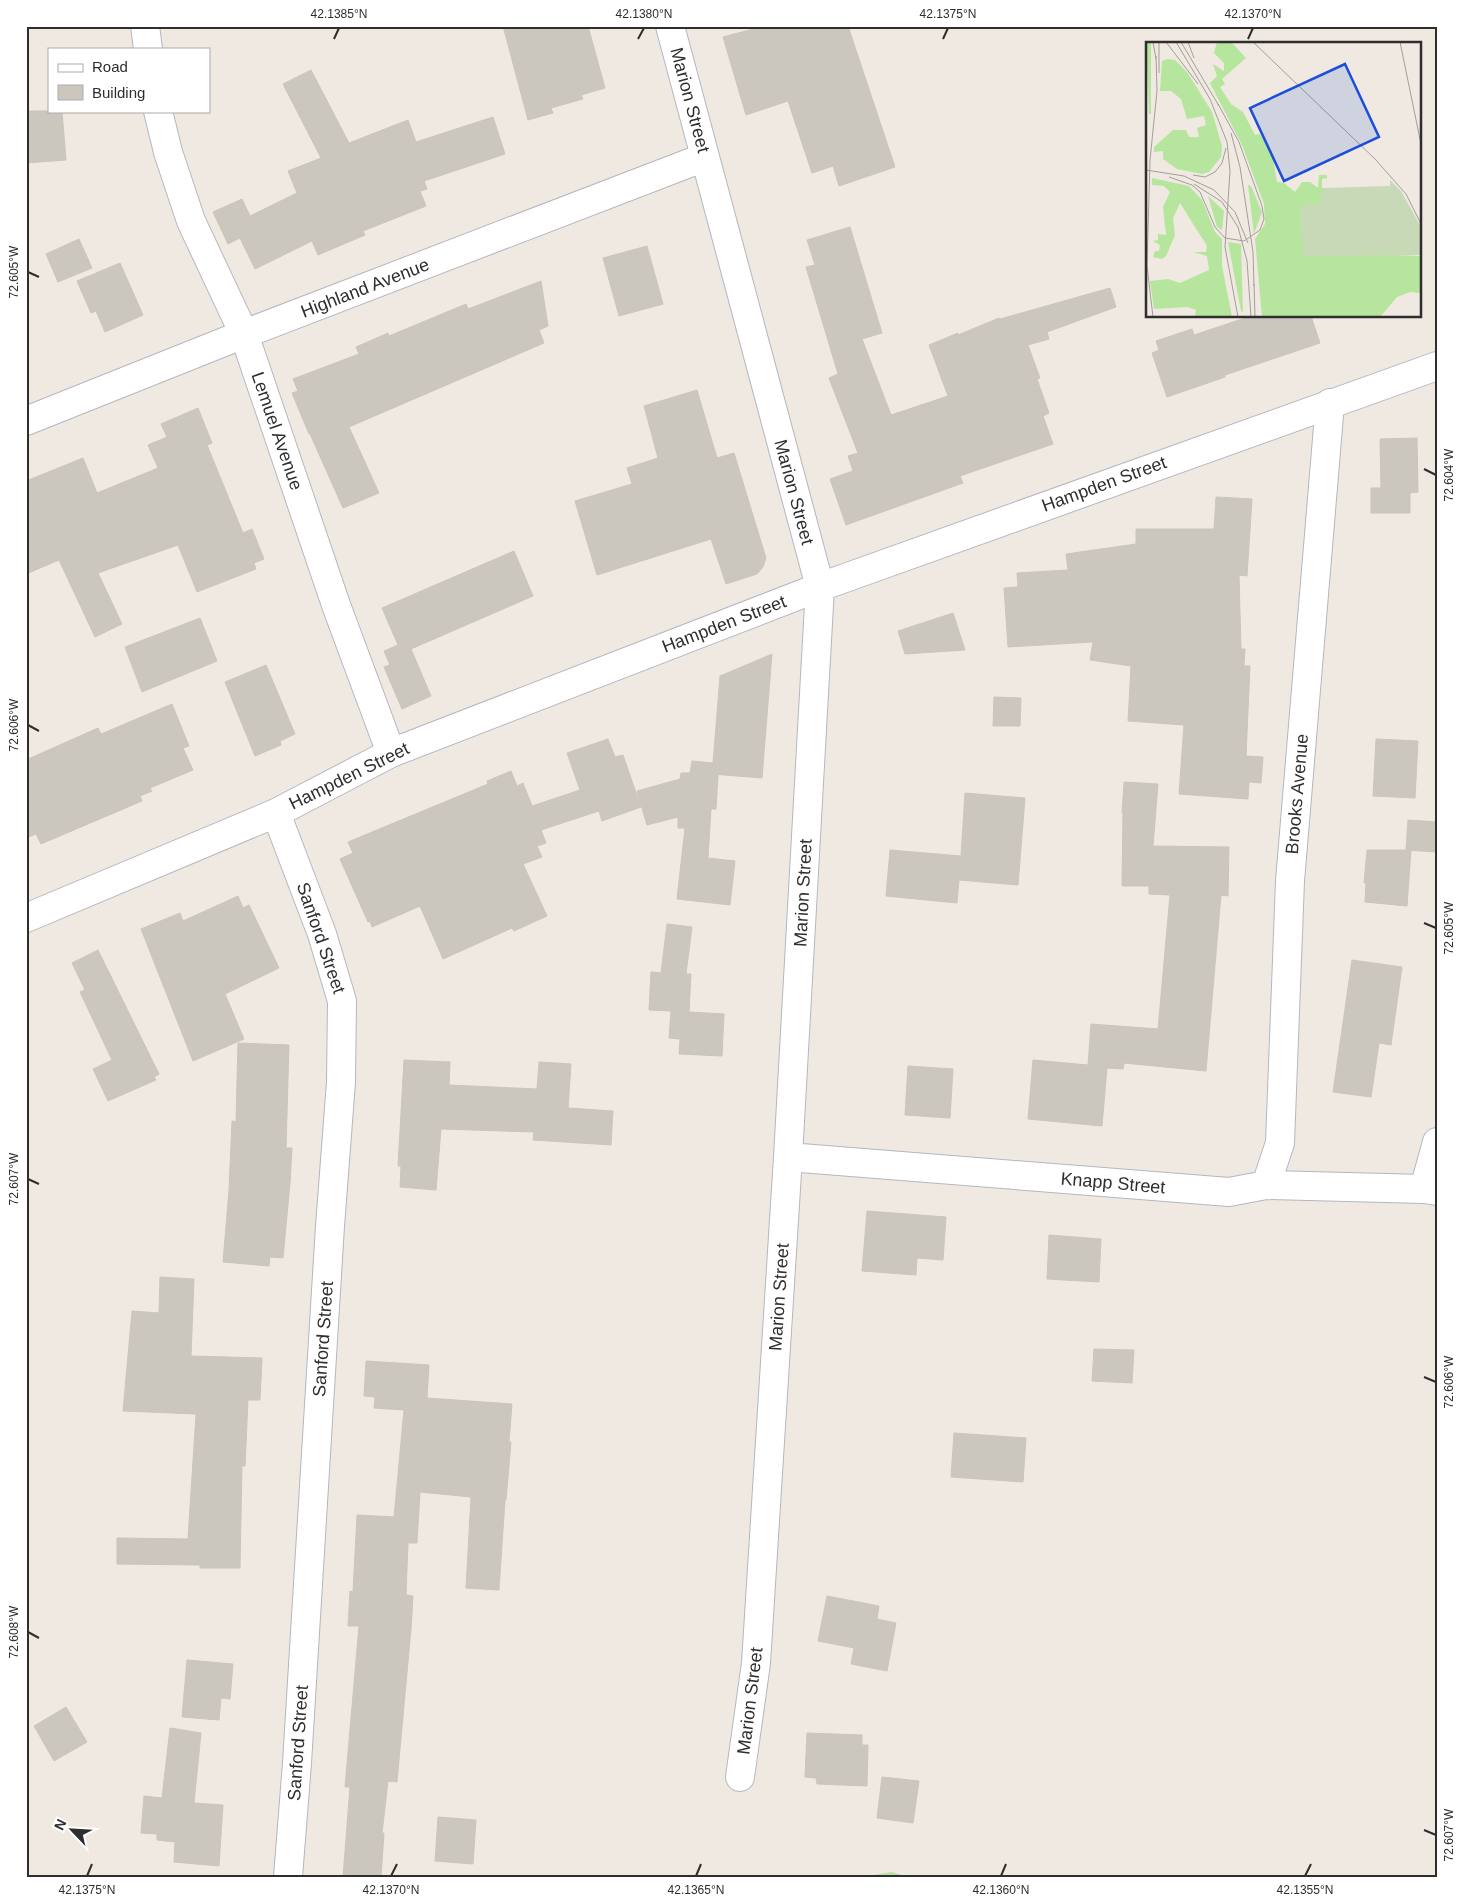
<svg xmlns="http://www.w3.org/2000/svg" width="1463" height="1903" font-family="Helvetica,sans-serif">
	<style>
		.green { fill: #b6e59e }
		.building { fill: #cbc7bf; stroke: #cbc5ba }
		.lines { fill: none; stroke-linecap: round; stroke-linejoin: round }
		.minor-casing { stroke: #b4b7c1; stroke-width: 30 }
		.secondary-casing { stroke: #b4b7c1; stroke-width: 30 }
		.minor { stroke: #fff; stroke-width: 28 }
		.secondary { stroke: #fff; stroke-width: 28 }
		.ticks { fill: none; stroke: #2e2e2e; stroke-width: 2 }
		.labels { text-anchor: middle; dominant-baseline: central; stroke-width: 4; stroke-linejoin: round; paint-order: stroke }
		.street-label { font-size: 18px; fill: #2e2e2e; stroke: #fff }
		.inset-road { fill: none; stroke: #a29e99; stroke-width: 1 }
		.view { fill: #1d4ed8; fill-opacity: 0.15; stroke: #1d4ed8; stroke-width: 2.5 }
		.inset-edge { fill: none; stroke: #2e2e2e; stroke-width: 2.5 }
		.neatline { fill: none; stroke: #2e2e2e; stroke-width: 2 }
		.ticks-label { font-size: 12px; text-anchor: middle; fill: #2e2e2e }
	</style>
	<rect width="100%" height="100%" fill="#efe9e1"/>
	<path class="green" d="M 892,1872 L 908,1877 L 861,1877 Z"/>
	<path class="building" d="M 503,26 L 588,26 L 605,88 L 581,95 L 583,99 L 551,108 L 553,113 L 528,120 Z
		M 764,26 L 848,26 L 895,167 L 839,186 L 833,166 L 812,173 L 788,101 L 746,115 L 723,37 Z
		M 311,70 L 349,143 L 408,120 L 416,142 L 493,117 L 505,154 L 424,181 L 427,189 L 420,191 L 426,206 L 363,231 L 365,235 L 318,255 L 312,241 L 255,269 L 240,238 L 228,244 L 213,212 L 242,199 L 250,216 L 297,193 L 288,171 L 321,158 L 283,84 Z
		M 26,111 L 62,111 L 66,160 L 26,163 Z
		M 850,227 L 882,333 L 862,339 L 891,415 L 948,396 L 929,345 L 958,333 L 958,335 L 999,318 L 1000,319 L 1110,288 L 1116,307 L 1047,332 L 1049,339 L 1028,345 L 1040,378 L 1037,379 L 1049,413 L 1043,416 L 1053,444 L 960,476 L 963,483 L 846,525 L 830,479 L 853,471 L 848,456 L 858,453 L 829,378 L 838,374 L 806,267 L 815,265 L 807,240 Z
		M 79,239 L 92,268 L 58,282 L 46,254 Z
		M 647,246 L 663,304 L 619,316 L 603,258 Z
		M 120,263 L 143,315 L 105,332 L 96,311 L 91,313 L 77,281 Z
		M 541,281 L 548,326 L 539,330 L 544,343 L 349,427 L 379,493 L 343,508 L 310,434 L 309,434 L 292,393 L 298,391 L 293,379 L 359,354 L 356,347 L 388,333 L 389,336 L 466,304 L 468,309 Z
		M 1251,316 L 1311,316 L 1320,343 L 1225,375 L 1225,377 L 1167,397 L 1152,353 L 1159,350 L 1156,341 L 1192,329 L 1194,335 Z
		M 697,390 L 717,458 L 734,453 L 766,558 L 763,567 L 757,574 L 726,584 L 711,539 L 597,575 L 575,501 L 632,484 L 627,468 L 658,458 L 644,406 Z
		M 198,408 L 212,443 L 207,445 L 243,533 L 252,529 L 264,559 L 254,563 L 256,569 L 197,592 L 178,545 L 98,573 L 122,624 L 95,637 L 59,560 L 26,574 L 26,481 L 83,458 L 97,493 L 158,468 L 148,445 L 167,437 L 161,424 Z
		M 1417,438 L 1418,492 L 1410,493 L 1410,513 L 1371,513 L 1371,488 L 1381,488 L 1380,439 Z
		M 1216,497 L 1252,499 L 1247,576 L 1239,575 L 1241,649 L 1245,649 L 1244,666 L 1250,666 L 1246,756 L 1263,757 L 1261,783 L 1249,782 L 1248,799 L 1179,794 L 1184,725 L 1128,721 L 1131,666 L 1090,660 L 1093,642 L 1008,647 L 1004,588 L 1018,587 L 1017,573 L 1068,570 L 1066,554 L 1136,544 L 1136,529 L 1214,529 Z
		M 514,551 L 533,596 L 411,649 L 431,696 L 402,709 L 384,667 L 390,665 L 384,651 L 398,645 L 382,608 Z
		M 953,613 L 965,650 L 905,654 L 898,631 Z
		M 200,618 L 217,661 L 142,692 L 125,647 Z
		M 772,654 L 762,778 L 712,774 L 718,775 L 716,809 L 711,809 L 708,858 L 735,861 L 730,905 L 677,899 L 685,828 L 678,828 L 678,817 L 647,825 L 637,791 L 680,779 L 681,773 L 690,773 L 692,761 L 713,763 L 720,676 Z
		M 266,665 L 295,734 L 280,741 L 281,745 L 255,756 L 225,682 Z
		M 994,697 L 1021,698 L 1020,726 L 993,726 Z
		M 172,704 L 189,746 L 183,748 L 193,770 L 150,788 L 152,791 L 140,796 L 142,801 L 41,844 L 36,834 L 26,838 L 26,760 L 98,728 L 101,734 Z
		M 608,739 L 615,757 L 623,755 L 641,807 L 602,821 L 599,811 L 541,830 L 546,843 L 537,846 L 542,857 L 523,864 L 547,916 L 514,931 L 512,928 L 443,959 L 420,906 L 372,927 L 370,921 L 368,922 L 340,859 L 353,853 L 348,842 L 488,784 L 487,781 L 511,771 L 517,786 L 523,783 L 532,806 L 580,790 L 567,753 Z
		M 1376,739 L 1418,741 L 1415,798 L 1373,796 Z
		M 1124,782 L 1158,784 L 1153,846 L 1229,847 L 1228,896 L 1221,895 L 1206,1071 L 1124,1063 L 1123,1069 L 1107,1068 L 1102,1126 L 1028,1119 L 1033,1060 L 1088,1065 L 1091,1024 L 1158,1029 L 1170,895 L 1149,894 L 1149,886 L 1122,886 L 1123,813 L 1122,813 Z
		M 965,793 L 1025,798 L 1018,885 L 959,880 L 960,868 L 957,903 L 886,896 L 890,850 L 961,856 Z
		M 1408,820 L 1437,822 L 1437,852 L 1406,850 Z
		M 1367,850 L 1411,850 L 1407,906 L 1365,902 L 1366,883 L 1364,883 Z
		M 238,896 L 243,908 L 249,905 L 279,968 L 225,994 L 244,1039 L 193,1061 L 141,929 L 180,913 L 183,921 Z
		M 667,924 L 692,927 L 686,974 L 691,974 L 689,1012 L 724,1014 L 722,1056 L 679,1054 L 680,1039 L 669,1038 L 671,1011 L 649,1010 L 651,972 L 661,973 Z
		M 98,950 L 159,1074 L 154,1077 L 156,1080 L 108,1101 L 93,1069 L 112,1060 L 80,992 L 85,990 L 72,963 Z
		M 1352,960 L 1402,967 L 1391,1045 L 1379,1043 L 1371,1097 L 1333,1092 Z
		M 238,1043 L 289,1045 L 286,1148 L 292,1148 L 290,1183 L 283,1258 L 270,1257 L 269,1266 L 223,1262 L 229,1190 L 232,1121 L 236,1122 Z
		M 404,1060 L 450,1062 L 449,1085 L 537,1089 L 539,1062 L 571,1064 L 568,1108 L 613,1111 L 611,1145 L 533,1140 L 534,1132 L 441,1129 L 436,1190 L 400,1187 L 401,1166 L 398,1166 Z
		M 908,1066 L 953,1069 L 950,1118 L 905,1115 Z
		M 867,1211 L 946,1217 L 943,1260 L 917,1258 L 916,1275 L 862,1271 Z
		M 1049,1235 L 1101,1239 L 1099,1282 L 1047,1279 Z
		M 160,1277 L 194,1279 L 191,1356 L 262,1358 L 260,1400 L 248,1400 L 245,1466 L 242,1466 L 240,1568 L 200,1568 L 200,1565 L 117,1564 L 117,1538 L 188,1539 L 196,1414 L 123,1411 L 132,1311 L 159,1313 Z
		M 1094,1349 L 1134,1350 L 1132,1383 L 1092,1381 Z
		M 366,1361 L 429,1365 L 427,1398 L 512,1404 L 509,1442 L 511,1442 L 506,1500 L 505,1500 L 499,1590 L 466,1588 L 471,1497 L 420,1492 L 417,1543 L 408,1543 L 406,1595 L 413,1596 L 411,1629 L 397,1782 L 388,1781 L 382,1833 L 384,1833 L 381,1877 L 343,1877 L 350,1787 L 345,1787 L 359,1626 L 348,1626 L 350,1591 L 353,1592 L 357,1515 L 394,1517 L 404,1410 L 374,1408 L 375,1397 L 364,1396 Z
		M 954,1433 L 1026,1438 L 1023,1482 L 951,1477 Z
		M 827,1596 L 879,1606 L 877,1619 L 896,1623 L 887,1671 L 851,1664 L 854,1648 L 818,1641 Z
		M 187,1660 L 233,1664 L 230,1699 L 221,1698 L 219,1720 L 182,1717 Z
		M 66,1707 L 87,1742 L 54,1761 L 34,1726 Z
		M 170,1728 L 201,1733 L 194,1803 L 223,1805 L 219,1866 L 174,1862 L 175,1842 L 157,1840 L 157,1834 L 141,1833 L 144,1796 L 162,1798 Z
		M 807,1733 L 862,1735 L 862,1745 L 868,1745 L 867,1786 L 817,1784 L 816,1778 L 805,1777 Z
		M 882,1777 L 919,1781 L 913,1823 L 877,1818 Z
		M 438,1817 L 476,1820 L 473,1864 L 435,1861 Z"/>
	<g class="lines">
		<defs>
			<path id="minor" d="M 145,26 L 148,49
				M 670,26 L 820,587 L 788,1157 L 756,1663 L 740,1777
				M 158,111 L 168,152 L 191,221 L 244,334 L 336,605 L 391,753
				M 26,421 L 244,334 L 705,157
				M 276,813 L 322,934 L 342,1001 L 341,1082 L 330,1226 L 297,1763 L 288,1877
				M 788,1157 L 1229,1192 L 1266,1185 L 1424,1189 L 1437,1191
				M 1266,1185 L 1280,1143 L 1290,881 L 1330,403
				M 1424,1189 L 1437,1142"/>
			<path id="secondary" d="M 26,918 L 276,813 L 391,753 L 820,587 L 1437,366"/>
		</defs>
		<use href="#minor" class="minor-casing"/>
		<use href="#secondary" class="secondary-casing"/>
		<use href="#minor" class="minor"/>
		<use href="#secondary" class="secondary"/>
	</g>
	<path class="ticks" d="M 334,39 L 339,28M 638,39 L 644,28M 943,39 L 948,28M 1248,39 L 1253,28M 28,272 L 39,277M 1424,469 L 1436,475M 28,725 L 39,731M 1424,923 L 1436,928M 28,1179 L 39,1184M 1424,1377 L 1436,1382M 28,1632 L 39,1638M 1424,1830 L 1436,1835M 87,1876 L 92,1864M 391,1876 L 397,1864M 696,1876 L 701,1864M 1001,1876 L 1006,1864M 1305,1876 L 1311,1864"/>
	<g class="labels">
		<g class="street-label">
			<text transform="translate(690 100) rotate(75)">Marion Street</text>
			<text transform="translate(365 288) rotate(-21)">Highland Avenue</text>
			<text transform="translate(277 431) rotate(71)">Lemuel Avenue</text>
			<text transform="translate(1104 484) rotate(-20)">Hampden Street</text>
			<text transform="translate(794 492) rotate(75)">Marion Street</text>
			<text transform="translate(724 624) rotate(-21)">Hampden Street</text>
			<text transform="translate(349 776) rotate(-26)">Hampden Street</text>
			<text transform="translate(1297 794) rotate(-85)">Brooks Avenue</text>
			<text transform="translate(803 893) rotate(-87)">Marion Street</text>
			<text transform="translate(321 938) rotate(71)">Sanford Street</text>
			<text transform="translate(1113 1183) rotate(5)">Knapp Street</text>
			<text transform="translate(779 1297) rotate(-86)">Marion Street</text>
			<text transform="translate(323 1339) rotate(-86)">Sanford Street</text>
			<text transform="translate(750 1701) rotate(-83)">Marion Street</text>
			<text transform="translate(298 1743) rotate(-86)">Sanford Street</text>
		</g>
	</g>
	<g transform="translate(1146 42)">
		<rect width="275" height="275" fill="#efe9e1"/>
		<path d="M 0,0 L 5,0 L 5,72 L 3,72 ZM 71,0 L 85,0 L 100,16 L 76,37 L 79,42 L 74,45 L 85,62 L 97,70 L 109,93 L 114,92 L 126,110 L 131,140 L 138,141 L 149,150 L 156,140 L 164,140 L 172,146 L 173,133 L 181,133 L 181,136 L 176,137 L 176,146 L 212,146 L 173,162 L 176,166 L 162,210 L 275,214 L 275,251 L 264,250 L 251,255 L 234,275 L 116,275 L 109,197 L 119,182 L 118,162 L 96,103 L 64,41 L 71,34 L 67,22 L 78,29 L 78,21 L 68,11 ZM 22,17 L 29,18 L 41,30 L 66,70 L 76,104 L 75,115 L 63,130 L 56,132 L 31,127 L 17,117 L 17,109 L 8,110 L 8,105 L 27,88 L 40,88 L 43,95 L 53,95 L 51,86 L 60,83 L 58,74 L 41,77 L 35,57 L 25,49 L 14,49 L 16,19 ZM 6,136 L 43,144 L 56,158 L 69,190 L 76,197 L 76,224 L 86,275 L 49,275 L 50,268 L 41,265 L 8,267 L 4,239 L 22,237 L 34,241 L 63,228 L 61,214 L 47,210 L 60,210 L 61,204 L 34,161 L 27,176 L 29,193 L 20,214 L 16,217 L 7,215 L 9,209 L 13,209 L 14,203 L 7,199 L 12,198 L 12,192 L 20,193 L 17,165 L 24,150 L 18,144 L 6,143 ZM 102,143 L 105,144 L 116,170 L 108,192 ZM 62,154 L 78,169 L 76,188 L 71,185 ZM 82,200 L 95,202 L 97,270 L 95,269 Z" fill="#b6e59e"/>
		<path d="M 244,138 L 255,149 L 275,185 L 275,213 L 157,214 L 154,163 L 173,163 L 177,146 L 244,144 Z" fill="#c8d9b8"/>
		<path class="inset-road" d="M 7,0 L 10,17M 20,0 L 52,42M 30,0 L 64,57 L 81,100 L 84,129 L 79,205 L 92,275M 35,0 L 73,64M 42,0 L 48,16M 107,0 L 229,117 L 260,152 L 275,182M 254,0 L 275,102M 13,31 L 13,0M 0,37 L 0,91M 85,91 L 94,125 L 107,210 L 108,244M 0,128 L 38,134 L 68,148 L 89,170 L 102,201M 47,133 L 59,135 L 69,130 L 76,121 L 80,106M 23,135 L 46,143 L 54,150 L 69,185 L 79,196 L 98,199 L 114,188 L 118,177 L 116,164 L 93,100 L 72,62M 48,142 L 76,160 L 92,185 L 101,219 L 105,275M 108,242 L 109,275M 7,275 L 1,224 L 4,118 L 11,49 L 10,14"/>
		<path class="view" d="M 199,22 L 233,95 L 138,139 L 104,66 Z"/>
		<rect width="275" height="275" class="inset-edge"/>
	</g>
	<rect width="1463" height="1903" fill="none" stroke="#ffffff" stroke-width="55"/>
	<rect x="48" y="48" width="162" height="65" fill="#ffffff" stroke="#ababab"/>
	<rect x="58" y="64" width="25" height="8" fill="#ffffff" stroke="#ababab"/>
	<text x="92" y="72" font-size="15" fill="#2e2e2e">Road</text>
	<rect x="58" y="85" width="25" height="15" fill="#cbc7bf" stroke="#ababab"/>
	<text x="92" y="98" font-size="15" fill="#2e2e2e">Building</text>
	<g transform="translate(72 1830) rotate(295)" stroke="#ffffff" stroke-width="4" paint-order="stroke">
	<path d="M0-4L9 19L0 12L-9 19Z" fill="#2e2e2e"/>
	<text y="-8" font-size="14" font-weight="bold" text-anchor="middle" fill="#2e2e2e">N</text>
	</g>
	<rect x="28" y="28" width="1408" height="1848" class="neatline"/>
	<g class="ticks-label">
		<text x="339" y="18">42.1385°N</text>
		<text x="644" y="18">42.1380°N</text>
		<text x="948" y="18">42.1375°N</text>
		<text x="1253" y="18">42.1370°N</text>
		<text transform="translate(14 272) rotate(-90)" y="4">72.605°W</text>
		<text transform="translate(1449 475) rotate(-90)" y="4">72.604°W</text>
		<text transform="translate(14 725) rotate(-90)" y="4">72.606°W</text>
		<text transform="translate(1449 928) rotate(-90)" y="4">72.605°W</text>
		<text transform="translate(14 1179) rotate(-90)" y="4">72.607°W</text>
		<text transform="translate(1449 1382) rotate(-90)" y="4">72.606°W</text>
		<text transform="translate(14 1632) rotate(-90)" y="4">72.608°W</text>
		<text transform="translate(1449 1835) rotate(-90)" y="4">72.607°W</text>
		<text x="87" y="1894">42.1375°N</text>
		<text x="391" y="1894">42.1370°N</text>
		<text x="696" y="1894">42.1365°N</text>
		<text x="1001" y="1894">42.1360°N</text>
		<text x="1305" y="1894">42.1355°N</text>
	</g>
</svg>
